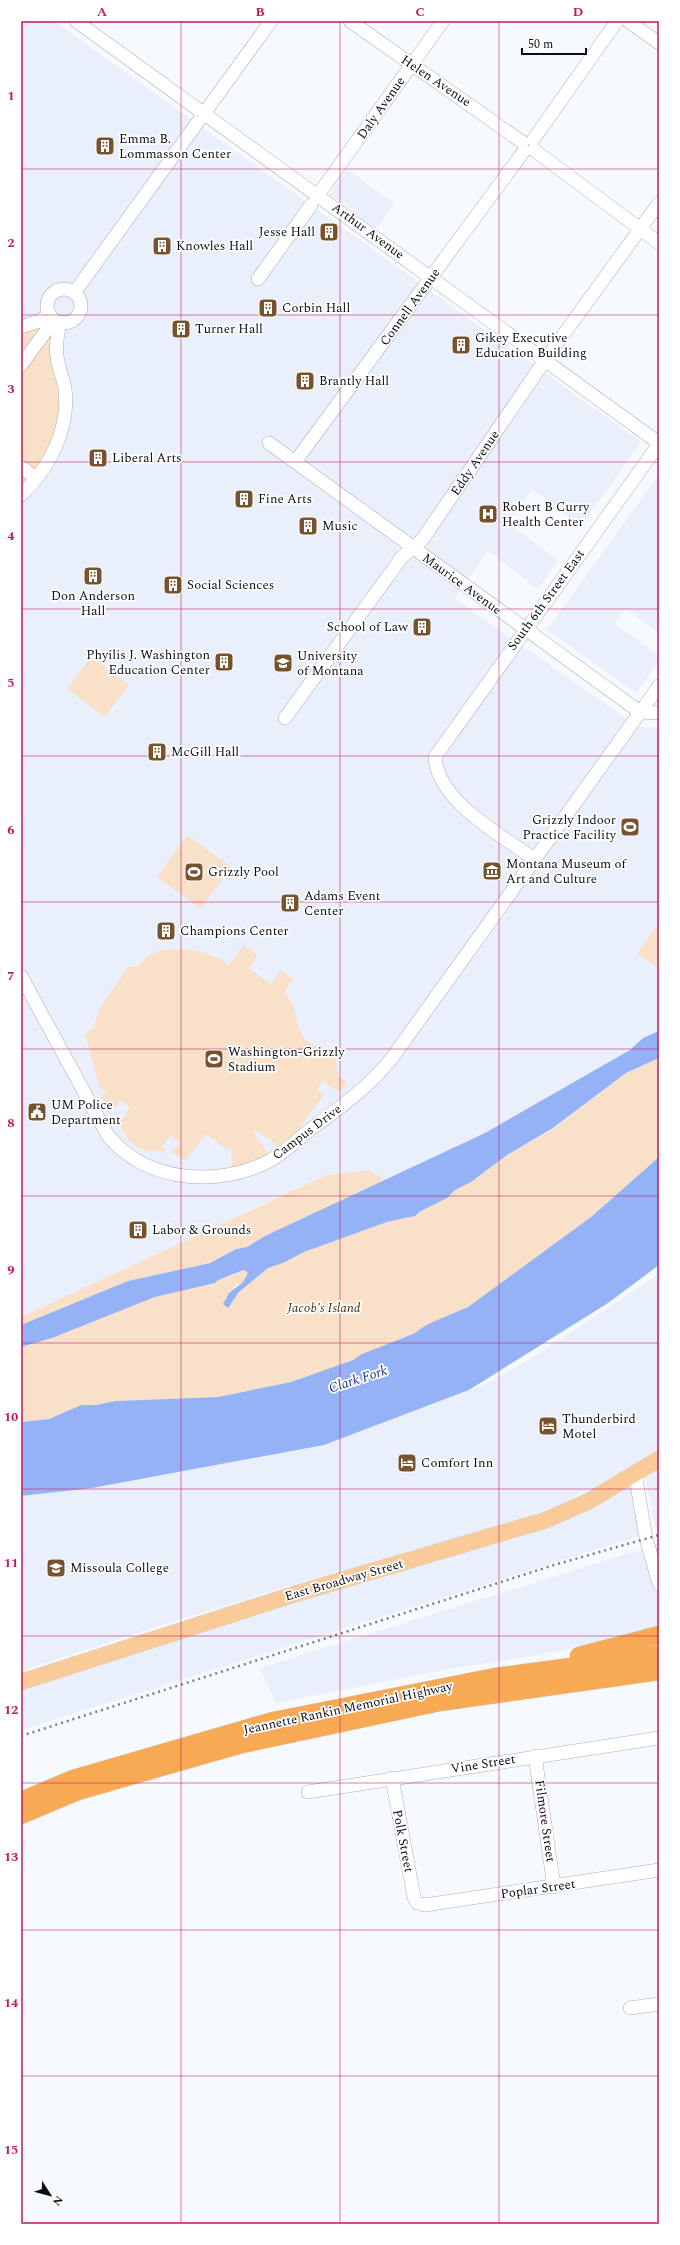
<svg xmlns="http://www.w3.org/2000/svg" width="680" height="2245" font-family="Spectral,serif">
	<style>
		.built { fill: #e9effb }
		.green { fill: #f9e1c9 }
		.water { fill: #96b2f7 }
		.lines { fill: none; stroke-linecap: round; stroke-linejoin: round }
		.minor-casing { stroke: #a8adbb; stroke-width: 14 }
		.major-casing { stroke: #d3d3d4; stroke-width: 17 }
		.highway-casing { stroke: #d3d3d4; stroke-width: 19 }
		.minor { stroke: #fff; stroke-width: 13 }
		.major { stroke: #facb98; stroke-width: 16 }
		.highway { stroke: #f7a953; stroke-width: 18 }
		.rail { stroke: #7b7d82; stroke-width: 2.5; stroke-dasharray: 2 4; stroke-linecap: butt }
		.grid { fill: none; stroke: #c2185b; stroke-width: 1; stroke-opacity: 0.55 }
		.labels { text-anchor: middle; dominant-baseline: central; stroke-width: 3.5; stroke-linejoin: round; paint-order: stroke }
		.street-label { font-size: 13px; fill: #0b0d11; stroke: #fff }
		.poi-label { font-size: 13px; fill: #0b0d11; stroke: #fff; text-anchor: start }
		.park-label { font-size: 13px; font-style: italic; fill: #472e13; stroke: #fff }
		.water-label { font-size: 14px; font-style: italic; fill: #1f3584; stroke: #fff }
		.neatline { fill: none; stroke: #c2185b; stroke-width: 1.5 }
		.grid-label { font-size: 13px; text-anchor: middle; font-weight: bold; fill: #c2185b }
	</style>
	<rect width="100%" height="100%" fill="#f6f9fe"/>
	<path class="built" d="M 21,21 L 54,21 L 641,442 L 581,526 L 532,489 L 508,524 L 558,560 L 538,589 L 488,551 L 454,598 L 638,727 L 659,728 L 659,1031 L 643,1038 L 630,1050 L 485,1133 L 385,1180 L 369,1170 L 327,1175 L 21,1317 Z
		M 347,169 L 394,204 L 376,229 L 331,195 L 332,190 Z
		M 659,474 L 659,633 L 626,609 L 615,624 L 659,656 L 659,661 L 636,693 L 547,630 Z
		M 659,1274 L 659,1449 L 614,1477 L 554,1507 L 533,1514 L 429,1548 L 305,1581 L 168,1623 L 21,1671 L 21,1496 L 92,1488 L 324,1445 L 484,1385 L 530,1359 Z
		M 659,1469 L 659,1529 L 656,1529 L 645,1477 Z
		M 634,1484 L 642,1535 L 21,1730 L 21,1689 L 286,1604 L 532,1533 L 564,1521 Z
		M 659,1544 L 659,1630 L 538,1655 L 438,1671 L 276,1703 L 260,1668 Z"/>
	<path class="green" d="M 41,324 L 55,333 L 63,390 L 55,441 L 21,491 L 21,331 Z
		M 91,657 L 129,685 L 105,717 L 67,689 Z
		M 187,835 L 231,867 L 201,909 L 157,877 Z
		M 659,923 L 659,969 L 637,953 Z
		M 244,945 L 258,955 L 249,968 L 271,984 L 280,970 L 293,979 L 284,993 C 303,1009 289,1036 319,1048 L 320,1053 L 333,1049 L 338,1075 L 346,1081 L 347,1084 L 338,1091 L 326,1084 L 324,1079 L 317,1089 L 324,1095 L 283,1149 L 255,1130 L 254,1133 L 271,1158 L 232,1168 L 231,1146 L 228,1150 L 206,1134 L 185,1161 L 172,1152 L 180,1143 L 170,1136 L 162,1147 L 166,1149 L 163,1153 C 158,1150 156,1151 151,1151 C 133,1150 123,1136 119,1119 L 127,1116 L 125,1114 L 130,1108 L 120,1100 L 115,1109 L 101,1098 L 106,1091 L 100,1089 L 85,1035 L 90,1029 L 93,1029 L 99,1009 L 128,967 L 138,966 C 158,939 205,948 229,965 Z
		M 659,1058 L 659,1157 L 591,1217 L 468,1307 L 428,1324 L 413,1334 L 362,1354 L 353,1360 L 291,1382 L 218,1397 L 115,1401 L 96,1405 L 81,1405 L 49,1419 L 21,1422 L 21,1347 L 52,1338 L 155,1297 L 231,1276 L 244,1270 L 248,1273 L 243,1282 L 234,1287 L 231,1303 L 239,1292 L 268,1268 L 283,1263 L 304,1252 L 387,1222 L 415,1216 L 421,1211 L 447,1198 L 454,1190 L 471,1182 L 507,1155 L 553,1129 L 626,1073 Z
		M 369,1170 L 385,1180 L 265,1236 L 247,1247 L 236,1249 L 210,1263 L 128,1281 L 21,1325 L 21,1317 L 327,1175 Z"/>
	<path class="water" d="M 659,1031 L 659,1058 L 626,1073 L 553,1128 L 507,1155 L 471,1182 L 455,1190 L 447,1198 L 421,1211 L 415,1216 L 387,1222 L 304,1252 L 283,1263 L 268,1268 L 239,1292 L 228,1308 L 223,1304 L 229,1293 L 243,1282 L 248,1273 L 244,1270 L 218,1280 L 215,1283 L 155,1297 L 52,1338 L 21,1347 L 21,1325 L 128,1281 L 210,1263 L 236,1249 L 247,1247 L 265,1236 L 485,1133 L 630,1050 L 643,1038 Z
		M 659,1157 L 659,1265 L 608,1303 L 469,1390 L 324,1445 L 92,1488 L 21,1496 L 21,1422 L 49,1419 L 81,1405 L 96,1405 L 115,1401 L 218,1397 L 291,1382 L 353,1360 L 362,1354 L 413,1334 L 428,1324 L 468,1307 L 591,1217 Z"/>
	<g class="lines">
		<defs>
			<path id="minor" d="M 76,21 L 659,443
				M 350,21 L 522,142
				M 628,21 L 659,43
				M 533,140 L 617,21
				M 534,150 L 659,243
				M 318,195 L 443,21
				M 258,279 L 311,205
				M47 306a17 17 0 1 1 34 0a17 17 0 1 1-34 0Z
				M 74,293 L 271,21
				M 21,327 L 39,321 L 49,315
				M 21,365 L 54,320
				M 269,443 L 640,712 L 659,713
				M 295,462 L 524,151
				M 21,467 L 36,478
				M 21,495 C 49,469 70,429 65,389 C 63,377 58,367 57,356 C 55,345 58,333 60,322
				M 285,718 L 402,557 L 422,540 L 545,360 L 659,203
				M 534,859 C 500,834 438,802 435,757 L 659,444
				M 21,976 L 107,1134 C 144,1183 220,1188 271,1160 C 284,1153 296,1141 307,1132 C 338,1109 368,1088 392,1058 L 659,686
				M 635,1473 L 646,1538 L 659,1584
				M 535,1756 L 554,1887
				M 392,1778 L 414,1897 L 417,1903 L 425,1905 L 659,1870
				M 308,1792 L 659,1738
				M 630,2008 L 659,2004"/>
			<path id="major" d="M 21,1682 L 295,1594 L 546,1520 L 589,1501 L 659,1459"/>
			<path id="highway" d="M 579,1656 L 659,1635
				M 21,1801 L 73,1779 L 273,1721 L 495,1677 L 659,1655
				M 21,1815 L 78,1791 L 238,1745 L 440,1702 L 659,1671"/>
		</defs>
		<use href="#minor" class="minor-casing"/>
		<use href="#major" class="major-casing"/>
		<use href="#highway" class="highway-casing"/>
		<use href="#minor" class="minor"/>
		<use href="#major" class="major"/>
		<use href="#highway" class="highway"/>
		<path class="rail" d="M 21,1736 L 554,1565 L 659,1535"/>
	</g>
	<path class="grid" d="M 181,21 L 181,2224M 340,21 L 340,2224M 499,21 L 499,2224M 21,169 L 659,169M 21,315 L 659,315M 21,462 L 659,462M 21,609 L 659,609M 21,756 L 659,756M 21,902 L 659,902M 21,1049 L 659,1049M 21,1196 L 659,1196M 21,1343 L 659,1343M 21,1489 L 659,1489M 21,1636 L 659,1636M 21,1783 L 659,1783M 21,1930 L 659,1930M 21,2076 L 659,2076"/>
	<defs>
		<symbol id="building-square" viewBox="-11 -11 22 22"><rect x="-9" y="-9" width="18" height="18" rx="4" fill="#76532c" stroke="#fff"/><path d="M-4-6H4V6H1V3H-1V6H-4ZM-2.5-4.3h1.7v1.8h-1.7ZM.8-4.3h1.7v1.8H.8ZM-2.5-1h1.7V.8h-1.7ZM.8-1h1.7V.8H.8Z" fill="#fff"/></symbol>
		<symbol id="hospital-square" viewBox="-11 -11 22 22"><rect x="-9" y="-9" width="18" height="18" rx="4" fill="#76532c" stroke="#fff"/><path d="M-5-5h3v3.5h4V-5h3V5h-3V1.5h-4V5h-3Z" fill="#fff"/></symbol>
		<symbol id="university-square" viewBox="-11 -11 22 22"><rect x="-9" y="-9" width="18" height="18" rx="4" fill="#76532c" stroke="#fff"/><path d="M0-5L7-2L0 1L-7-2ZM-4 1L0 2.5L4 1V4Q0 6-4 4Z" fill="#fff"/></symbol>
		<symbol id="stadium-square" viewBox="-11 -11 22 22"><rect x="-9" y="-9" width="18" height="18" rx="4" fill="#76532c" stroke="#fff"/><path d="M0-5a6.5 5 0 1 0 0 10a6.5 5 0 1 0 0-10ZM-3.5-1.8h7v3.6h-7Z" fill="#fff"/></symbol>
		<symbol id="museum-square" viewBox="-11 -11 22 22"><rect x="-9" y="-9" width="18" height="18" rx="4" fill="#76532c" stroke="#fff"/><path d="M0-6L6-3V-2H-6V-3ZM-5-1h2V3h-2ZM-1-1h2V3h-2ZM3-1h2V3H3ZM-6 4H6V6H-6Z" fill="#fff"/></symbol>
		<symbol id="civic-square" viewBox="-11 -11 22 22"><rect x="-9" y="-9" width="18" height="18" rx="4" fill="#76532c" stroke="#fff"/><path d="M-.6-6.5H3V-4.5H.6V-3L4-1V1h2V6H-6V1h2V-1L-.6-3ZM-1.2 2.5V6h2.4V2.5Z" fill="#fff"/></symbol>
		<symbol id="hotel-square" viewBox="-11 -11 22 22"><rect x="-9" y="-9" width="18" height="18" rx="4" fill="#76532c" stroke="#fff"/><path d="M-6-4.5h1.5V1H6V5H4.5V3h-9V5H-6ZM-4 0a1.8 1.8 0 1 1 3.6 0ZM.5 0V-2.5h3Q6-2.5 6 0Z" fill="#fff"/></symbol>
	</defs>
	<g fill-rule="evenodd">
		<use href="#building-square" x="94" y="135" width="22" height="22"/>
		<use href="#building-square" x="318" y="221" width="22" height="22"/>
		<use href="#building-square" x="151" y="235" width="22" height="22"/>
		<use href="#building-square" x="257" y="297" width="22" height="22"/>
		<use href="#building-square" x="170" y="318" width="22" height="22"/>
		<use href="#building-square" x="450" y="334" width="22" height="22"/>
		<use href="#building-square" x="294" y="370" width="22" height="22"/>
		<use href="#building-square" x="87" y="447" width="22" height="22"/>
		<use href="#building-square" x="233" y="488" width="22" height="22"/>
		<use href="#hospital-square" x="477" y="503" width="22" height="22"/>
		<use href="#building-square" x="297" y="515" width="22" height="22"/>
		<use href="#building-square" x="82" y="565" width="22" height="22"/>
		<use href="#building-square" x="162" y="574" width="22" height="22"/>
		<use href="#building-square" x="411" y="616" width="22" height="22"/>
		<use href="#building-square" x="213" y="651" width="22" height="22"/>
		<use href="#university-square" x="272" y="652" width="22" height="22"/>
		<use href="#building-square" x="146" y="741" width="22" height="22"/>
		<use href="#stadium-square" x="619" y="816" width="22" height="22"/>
		<use href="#museum-square" x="481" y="860" width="22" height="22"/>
		<use href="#stadium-square" x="183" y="861" width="22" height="22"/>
		<use href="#building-square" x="279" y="892" width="22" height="22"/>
		<use href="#building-square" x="155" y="920" width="22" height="22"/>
		<use href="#stadium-square" x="203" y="1048" width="22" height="22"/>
		<use href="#civic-square" x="26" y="1101" width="22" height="22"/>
		<use href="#building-square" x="127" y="1219" width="22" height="22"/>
		<use href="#hotel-square" x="537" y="1415" width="22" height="22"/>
		<use href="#hotel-square" x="396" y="1452" width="22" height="22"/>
		<use href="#university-square" x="45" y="1557" width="22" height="22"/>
	</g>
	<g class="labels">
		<g class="street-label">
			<text transform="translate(436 81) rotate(34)">Helen Avenue</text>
			<text transform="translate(381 108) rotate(-55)">Daly Avenue</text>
			<text transform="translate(368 231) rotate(36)">Arthur Avenue</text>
			<text transform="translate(410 307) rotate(-54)">Connell Avenue</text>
			<text transform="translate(475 463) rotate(-56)">Eddy Avenue</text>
			<text transform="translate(462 584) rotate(36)">Maurice Avenue</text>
			<text transform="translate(546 600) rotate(-54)">South 6th Street East</text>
			<text transform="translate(307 1132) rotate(-37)">Campus Drive</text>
			<text transform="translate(344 1580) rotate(-16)">East Broadway Street</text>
			<text transform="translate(348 1708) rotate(-12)">Jeannette Rankin Memorial Highway</text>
			<text transform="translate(483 1764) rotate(-9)">Vine Street</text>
			<text transform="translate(545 1821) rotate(82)">Filmore Street</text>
			<text transform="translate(403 1841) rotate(79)">Polk Street</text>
			<text transform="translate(538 1889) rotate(-8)">Poplar Street</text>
		</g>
		<g class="poi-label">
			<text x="119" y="139">Emma B.<tspan x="119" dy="15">Lommasson Center</tspan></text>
			<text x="315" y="232" text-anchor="end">Jesse Hall</text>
			<text x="176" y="246">Knowles Hall</text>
			<text x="282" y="308">Corbin Hall</text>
			<text x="195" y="329">Turner Hall</text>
			<text x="475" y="338">Gikey Executive<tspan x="475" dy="15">Education Building</tspan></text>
			<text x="319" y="381">Brantly Hall</text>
			<text x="112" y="458">Liberal Arts</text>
			<text x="258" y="499">Fine Arts</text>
			<text x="502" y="507">Robert B Curry<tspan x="502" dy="15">Health Center</tspan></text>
			<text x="322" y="526">Music</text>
			<text x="187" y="585">Social Sciences</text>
			<text x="93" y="596" text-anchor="middle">Don Anderson<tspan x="93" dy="15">Hall</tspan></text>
			<text x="408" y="627" text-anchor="end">School of Law</text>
			<text x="210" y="655" text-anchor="end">Phyilis J. Washington<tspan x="210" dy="15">Education Center</tspan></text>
			<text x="297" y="656">University<tspan x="297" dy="15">of Montana</tspan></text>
			<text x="171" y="752">McGill Hall</text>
			<text x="616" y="820" text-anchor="end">Grizzly Indoor<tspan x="616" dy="15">Practice Facility</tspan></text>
			<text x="506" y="864">Montana Museum of<tspan x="506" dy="15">Art and Culture</tspan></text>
			<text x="208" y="872">Grizzly Pool</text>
			<text x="304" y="896">Adams Event<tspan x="304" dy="15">Center</tspan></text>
			<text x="180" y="931">Champions Center</text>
			<text x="228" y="1052">Washington-Grizzly<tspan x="228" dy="15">Stadium</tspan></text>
			<text x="51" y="1105">UM Police<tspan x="51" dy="15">Department</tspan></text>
			<text x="152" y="1230">Labor &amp; Grounds</text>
			<text x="562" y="1419">Thunderbird<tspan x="562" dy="15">Motel</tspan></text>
			<text x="421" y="1463">Comfort Inn</text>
			<text x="70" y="1568">Missoula College</text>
		</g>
		<g class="park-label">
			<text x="324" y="1308">Jacob's Island</text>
		</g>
		<g class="water-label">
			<text transform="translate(358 1379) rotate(-18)">Clark Fork</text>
		</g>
	</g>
	<rect width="680" height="2245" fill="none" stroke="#ffffff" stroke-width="44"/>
	<g transform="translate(50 2195) rotate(126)" stroke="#ffffff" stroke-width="3" paint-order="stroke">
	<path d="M0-3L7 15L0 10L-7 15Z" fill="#0b0d11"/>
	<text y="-6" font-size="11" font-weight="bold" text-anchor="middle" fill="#0b0d11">N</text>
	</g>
	<path d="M522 48v6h64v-6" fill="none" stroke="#0b0d11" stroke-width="2"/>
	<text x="528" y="48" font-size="12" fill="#0b0d11" stroke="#ffffff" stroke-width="3" paint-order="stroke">50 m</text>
	<rect x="22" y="22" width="636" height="2201" class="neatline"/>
	<g class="grid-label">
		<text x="102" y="16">A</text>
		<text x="260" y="16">B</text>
		<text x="420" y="16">C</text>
		<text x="578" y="16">D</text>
		<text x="11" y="100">1</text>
		<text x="11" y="247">2</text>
		<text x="11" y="393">3</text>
		<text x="11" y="540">4</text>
		<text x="11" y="687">5</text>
		<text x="11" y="834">6</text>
		<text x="11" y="980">7</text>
		<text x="11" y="1127">8</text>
		<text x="11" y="1274">9</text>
		<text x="11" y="1421">10</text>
		<text x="11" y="1567">11</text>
		<text x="11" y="1714">12</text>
		<text x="11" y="1861">13</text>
		<text x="11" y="2007">14</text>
		<text x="11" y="2154">15</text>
	</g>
</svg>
